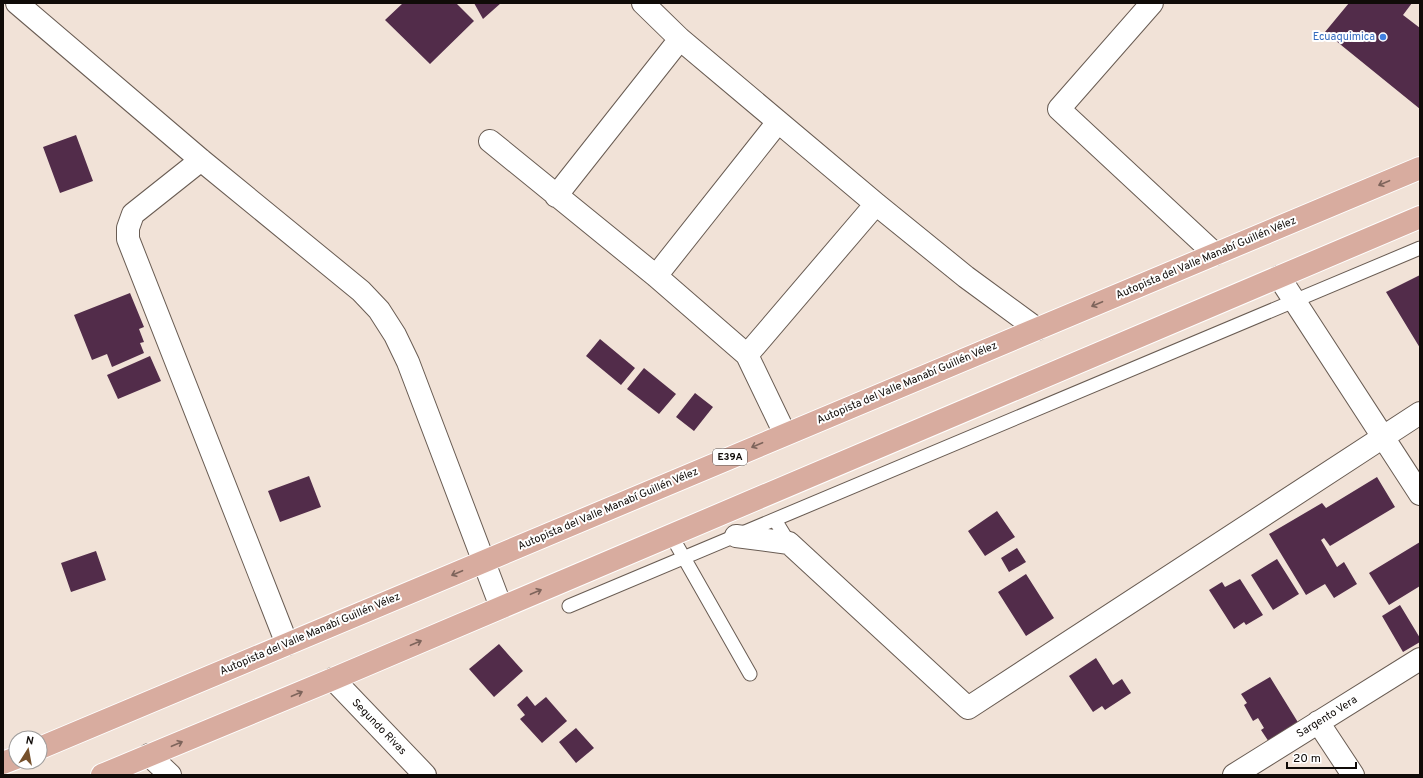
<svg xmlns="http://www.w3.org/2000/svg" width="1423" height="778" font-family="Overpass,sans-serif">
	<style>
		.building { fill: #522c4a }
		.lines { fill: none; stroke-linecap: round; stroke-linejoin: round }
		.service-casing { stroke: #695c53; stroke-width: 15 }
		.minor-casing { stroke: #695c53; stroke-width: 24 }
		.primary-casing { stroke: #fff; stroke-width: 24 }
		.service { stroke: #fff; stroke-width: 13 }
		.minor { stroke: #fff; stroke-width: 22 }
		.primary { stroke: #d8ac9f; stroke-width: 22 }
		.oneway { stroke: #7e645b }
		.shop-dot { fill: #3f7fe0; stroke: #fff; stroke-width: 1.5 }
		.labels { text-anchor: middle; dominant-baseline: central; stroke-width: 4; stroke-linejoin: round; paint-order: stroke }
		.shield { fill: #fff; stroke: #585452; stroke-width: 1 }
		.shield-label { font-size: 10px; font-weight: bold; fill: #100b08 }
		.shop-label { font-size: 11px; fill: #366cbe; stroke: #fff; text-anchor: end }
		.street-label { font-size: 11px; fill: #100b08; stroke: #fff }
	</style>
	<rect width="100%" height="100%" fill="#f1e2d7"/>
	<path class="building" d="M 403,3 L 456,3 L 474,21 L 430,64 L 385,20 Z
		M 474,3 L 501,3 L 483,19 Z
		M 1349,3 L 1412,3 L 1403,15 L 1420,28 L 1420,109 L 1325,32 Z
		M 76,135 L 93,181 L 60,193 L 43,147 Z
		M 1420,275 L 1420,348 L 1386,292 Z
		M 130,293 L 144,327 L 139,329 L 144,342 L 140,343 L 144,353 L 112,367 L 107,354 L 92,360 L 74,315 Z
		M 600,339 L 635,368 L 621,385 L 586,356 Z
		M 150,356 L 161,381 L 118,399 L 107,375 Z
		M 644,368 L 676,394 L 659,414 L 627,389 Z
		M 695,393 L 713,407 L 694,431 L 676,417 Z
		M 309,476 L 321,507 L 280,522 L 268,491 Z
		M 1377,477 L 1395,507 L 1330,546 L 1324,538 L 1321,540 L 1337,567 L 1344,562 L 1357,584 L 1334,598 L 1325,584 L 1306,595 L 1269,534 L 1322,503 L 1326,508 Z
		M 997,511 L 1015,537 L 985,556 L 968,531 Z
		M 1420,542 L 1420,586 L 1389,605 L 1369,573 Z
		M 1017,548 L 1026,562 L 1009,572 L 1001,558 Z
		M 96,551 L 106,580 L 71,592 L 61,563 Z
		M 1277,559 L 1299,594 L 1273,610 L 1251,575 Z
		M 1026,574 L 1054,618 L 1026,636 L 998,592 Z
		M 1240,579 L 1263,615 L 1246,625 L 1244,622 L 1234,629 L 1209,590 L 1222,582 L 1225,587 Z
		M 1400,605 L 1420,638 L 1420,642 L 1403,652 L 1382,616 Z
		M 499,644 L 523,671 L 494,697 L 469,669 Z
		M 1096,658 L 1113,685 L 1122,679 L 1131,693 L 1105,710 L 1102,706 L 1093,712 L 1069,676 Z
		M 1270,677 L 1299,724 L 1269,742 L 1261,730 L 1264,728 L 1258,718 L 1253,721 L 1244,705 L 1247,703 L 1241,694 Z
		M 527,696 L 535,706 L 546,697 L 567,721 L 542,743 L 520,719 L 525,715 L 517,705 Z
		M 576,728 L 594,748 L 576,763 L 559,742 Z"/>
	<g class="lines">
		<defs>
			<path id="service" d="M 775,520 L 789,543
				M 671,535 L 750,674
				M 569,606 L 1420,248"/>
			<path id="minor" d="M 17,3 L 201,160 L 361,291 L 379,310 L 395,335 L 408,362 L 501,607
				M 643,3 L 680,39 L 876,204 L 966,277 L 1037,329
				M 1152,3 L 1059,109 L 1215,254
				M 490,141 L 656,276 L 747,355 L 785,434
				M 201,160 L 133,214 L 128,228 L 128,239 L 287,644
				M 556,196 L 680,39
				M 656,276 L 778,122
				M 1279,277 L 1420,494
				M 747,355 L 876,204
				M 736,536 L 789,543 L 968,708 L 1420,413
				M 333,679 L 425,775
				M 1318,722 L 1353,775
				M 149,755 L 170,775
				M 1234,775 L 1420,659"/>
			<path id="primary" d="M 40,748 L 1420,168
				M 3,763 L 16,758
				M 102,775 L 333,679 L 1420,217"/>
		</defs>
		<use href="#service" class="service-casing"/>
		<use href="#minor" class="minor-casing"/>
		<use href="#primary" class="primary-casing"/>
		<use href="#service" class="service"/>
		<use href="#minor" class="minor"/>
		<use href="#primary" class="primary"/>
	</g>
	<defs><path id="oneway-shaft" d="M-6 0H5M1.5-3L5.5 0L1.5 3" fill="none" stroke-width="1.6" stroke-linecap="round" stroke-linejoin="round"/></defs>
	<g class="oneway">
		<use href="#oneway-shaft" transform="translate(1384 183) rotate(157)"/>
		<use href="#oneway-shaft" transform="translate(1097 304) rotate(157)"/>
		<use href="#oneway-shaft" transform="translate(757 445) rotate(157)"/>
		<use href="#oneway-shaft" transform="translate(457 573) rotate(157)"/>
		<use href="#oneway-shaft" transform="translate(536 592) rotate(-23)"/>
		<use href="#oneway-shaft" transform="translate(416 643) rotate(-23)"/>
		<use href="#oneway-shaft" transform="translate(297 694) rotate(-23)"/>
		<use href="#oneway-shaft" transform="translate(177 744) rotate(-23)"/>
	</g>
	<circle class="shop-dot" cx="1383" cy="37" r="4"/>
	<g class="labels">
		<rect class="shield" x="713" y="449" width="34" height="16" rx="3"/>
		<g class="shield-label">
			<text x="730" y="457">E39A</text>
		</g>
		<g class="shop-label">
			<text x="1375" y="37">Ecuaquimica</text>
		</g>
		<g class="street-label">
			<text transform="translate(1206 258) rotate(-23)">Autopista del Valle Manabí Guillén Vélez</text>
			<text transform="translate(907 383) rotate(-23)">Autopista del Valle Manabí Guillén Vélez</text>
			<text transform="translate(608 509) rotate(-23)">Autopista del Valle Manabí Guillén Vélez</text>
			<text transform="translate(310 634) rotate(-23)">Autopista del Valle Manabí Guillén Vélez</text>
			<text transform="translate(1327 717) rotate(-32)">Sargento Vera</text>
			<text transform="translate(379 727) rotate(46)">Segundo Rivas</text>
		</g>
	</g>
	<rect width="1423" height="778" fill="none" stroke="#100b08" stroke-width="8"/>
	<g transform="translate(28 750) rotate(11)"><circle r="19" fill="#ffffff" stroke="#9f9d9c"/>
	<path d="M0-3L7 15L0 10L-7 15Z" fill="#75502b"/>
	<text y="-6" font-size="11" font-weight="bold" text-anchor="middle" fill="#100b08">N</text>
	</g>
	<path d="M1287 762v6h69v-6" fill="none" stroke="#100b08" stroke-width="2"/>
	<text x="1293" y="762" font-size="12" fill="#100b08" stroke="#ffffff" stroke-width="3" paint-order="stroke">20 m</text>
</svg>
